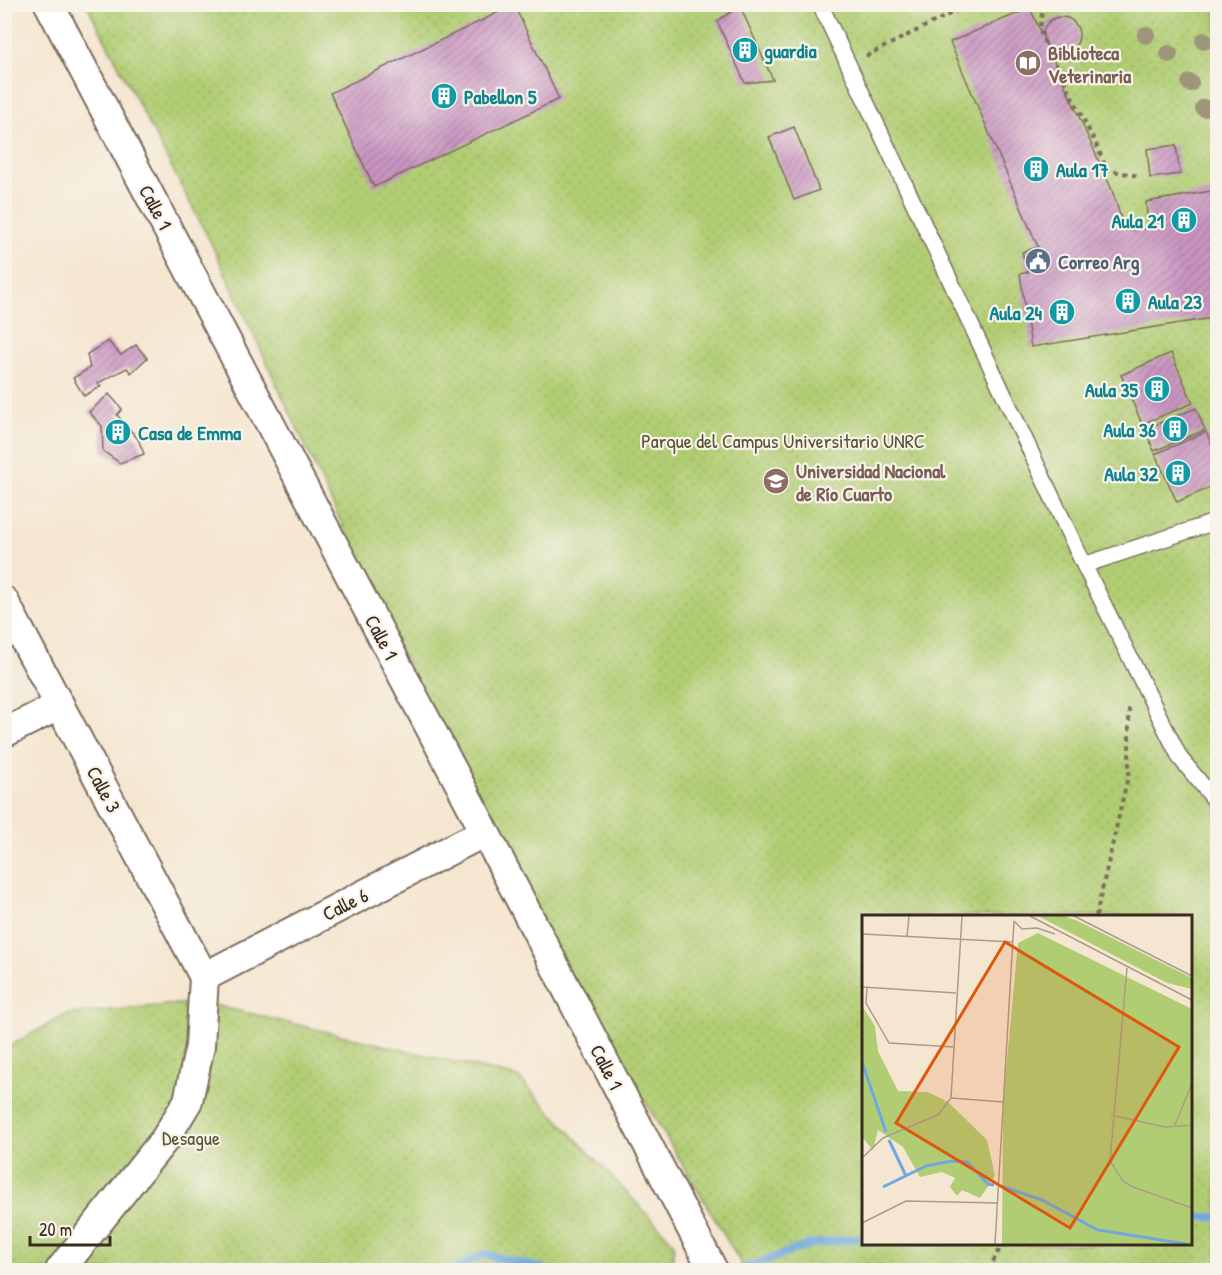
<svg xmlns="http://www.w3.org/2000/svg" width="1222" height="1275" font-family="'Patrick Hand',sans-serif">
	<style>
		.park { fill: url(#park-dots); stroke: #767c48; stroke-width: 1.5; fill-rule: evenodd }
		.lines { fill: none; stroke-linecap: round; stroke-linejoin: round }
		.stream { stroke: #6fa7de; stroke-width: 8 }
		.building { fill: url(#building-hatch) }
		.service-casing { stroke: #7c6c5d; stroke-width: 18 }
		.minor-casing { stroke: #7c6c5d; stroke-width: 32 }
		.path { stroke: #7c6c5d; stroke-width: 4; stroke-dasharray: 4.5 4.5; stroke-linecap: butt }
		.service { stroke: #fff; stroke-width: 15 }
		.minor { stroke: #fff; stroke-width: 28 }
		.tree { fill: #9f957a }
		.labels { text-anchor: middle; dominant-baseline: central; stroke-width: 4.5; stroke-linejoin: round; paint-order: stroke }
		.culture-label { font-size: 20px; font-weight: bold; fill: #0d838f; stroke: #f7f3e8; text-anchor: start }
		.education-label { font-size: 20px; font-weight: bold; fill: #785e54; stroke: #f7f3e8; text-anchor: start }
		.street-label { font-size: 20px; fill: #3b2a1e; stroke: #f7f3e8 }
		.service-label { font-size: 20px; font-weight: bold; fill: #4e5e75; stroke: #f7f3e8; text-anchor: start }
		.park-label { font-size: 20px; fill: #585333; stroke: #f7f3e8 }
		.inset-river { fill: none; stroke: #6fa7de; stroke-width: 3 }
		.inset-road { fill: none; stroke: #ab9b89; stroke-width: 1.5 }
		.view { fill: #df570d; fill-opacity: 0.15; stroke: #df570d; stroke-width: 3 }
		.inset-edge { fill: none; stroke: #3b2a1e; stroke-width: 3 }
	</style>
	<defs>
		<pattern id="park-dots" width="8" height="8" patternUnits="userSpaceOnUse" patternTransform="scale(1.5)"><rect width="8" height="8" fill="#b1cd73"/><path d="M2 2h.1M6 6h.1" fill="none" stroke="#99b063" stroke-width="1.8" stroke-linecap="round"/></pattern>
		<pattern id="building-hatch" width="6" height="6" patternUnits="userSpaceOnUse" patternTransform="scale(1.5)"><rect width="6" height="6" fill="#c995c2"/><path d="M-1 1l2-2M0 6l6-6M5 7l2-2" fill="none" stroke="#a47a9d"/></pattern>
	</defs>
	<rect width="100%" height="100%" fill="#f7f3e8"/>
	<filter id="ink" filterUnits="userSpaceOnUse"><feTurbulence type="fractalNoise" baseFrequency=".0167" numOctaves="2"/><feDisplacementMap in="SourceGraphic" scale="12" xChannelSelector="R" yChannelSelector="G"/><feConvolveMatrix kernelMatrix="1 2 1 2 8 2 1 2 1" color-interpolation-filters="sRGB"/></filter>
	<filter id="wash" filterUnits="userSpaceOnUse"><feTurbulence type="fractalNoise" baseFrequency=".008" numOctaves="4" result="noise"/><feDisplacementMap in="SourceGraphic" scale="24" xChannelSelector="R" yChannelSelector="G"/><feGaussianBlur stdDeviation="1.35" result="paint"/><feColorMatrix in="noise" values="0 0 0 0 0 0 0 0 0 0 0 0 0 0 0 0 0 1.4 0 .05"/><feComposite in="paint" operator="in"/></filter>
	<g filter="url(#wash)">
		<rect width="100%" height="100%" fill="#f5e6d1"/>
		<path class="park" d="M 87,5 L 1217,5 L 1217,1270 L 745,1270 L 485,832 L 211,243 ZM 864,916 L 1190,916 L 1190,1244 L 864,1244 Z
			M 201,1002 L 518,1077 L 674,1243 L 672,1270 L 5,1270 L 4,1049 L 67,1014 Z"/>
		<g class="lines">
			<path class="stream" d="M 1190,1217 L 1218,1217
				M 454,1270 L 484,1254 L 547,1270
				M 740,1270 L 808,1245 L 864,1237"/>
		</g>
		<g id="blocks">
			<path class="building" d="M 514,5 L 559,99 L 374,187 L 330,93 Z
				M 740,6 L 773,80 L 745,83 L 717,21 Z
				M 1030,8 L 1112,190 L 1125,231 L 1148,228 L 1146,202 L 1218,190 L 1218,317 L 1031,347 L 1020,274 L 1028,272 L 1022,252 L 1038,247 L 950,42 Z
				M1043 35a18 18 0 1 1 36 0a18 18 0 1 1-36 0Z
				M 794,127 L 819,190 L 794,200 L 769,137 Z
				M 1176,145 L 1180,174 L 1150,178 L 1147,149 Z
				M 108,341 L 121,355 L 136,345 L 147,358 L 131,373 L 127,368 L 98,383 L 101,386 L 84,396 L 73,378 L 90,368 L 87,354 Z
				M 1171,353 L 1193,403 L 1142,424 L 1121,375 Z
				M 109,394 L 122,409 L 117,415 L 138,439 L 144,454 L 120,463 L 103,451 L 102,426 L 89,412 Z
				M 1196,408 L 1205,430 L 1154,451 L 1145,429 Z
				M 1206,432 L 1218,458 L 1218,484 L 1177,502 L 1155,454 Z"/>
		</g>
	</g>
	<g filter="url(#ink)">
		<use href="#blocks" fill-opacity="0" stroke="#7c6c5d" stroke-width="1.5"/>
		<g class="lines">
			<defs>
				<path id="service" d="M 820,4 L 1084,565 L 1180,758 L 1218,804
					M 1084,565 L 1218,521"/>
				<path id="minor" d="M 49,4 L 485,832 L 713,1270
					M 4,601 L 204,977
					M 4,733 L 60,705
					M 204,977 L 485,832
					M 60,1270 L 165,1139 L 188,1101 L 200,1046 L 204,977"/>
			</defs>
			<use href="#service" class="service-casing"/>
			<use href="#minor" class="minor-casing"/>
			<path class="path" d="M 1043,4 L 1040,29 L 1043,39 L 1096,144 L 1107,170 L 1139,176
				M 866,56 L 970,4
				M 1096,916 L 1129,772 L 1129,705
				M 989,1270 L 1002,1244"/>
			<use href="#service" class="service"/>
			<use href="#minor" class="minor"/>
		</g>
		<g class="tree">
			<circle cx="1146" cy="35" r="9"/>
			<circle cx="1204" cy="41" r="9"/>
			<circle cx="1169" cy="54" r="9"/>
			<circle cx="1190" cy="83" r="9"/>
			<circle cx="1204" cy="108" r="9"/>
		</g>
	</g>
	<defs>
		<symbol id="building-disc" viewBox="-11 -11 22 22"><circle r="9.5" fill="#0f9aa8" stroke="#f7f3e8"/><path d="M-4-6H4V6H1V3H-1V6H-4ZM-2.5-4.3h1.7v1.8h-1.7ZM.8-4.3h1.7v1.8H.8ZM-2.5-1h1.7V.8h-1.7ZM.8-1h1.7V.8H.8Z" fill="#fff"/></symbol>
		<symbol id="library-disc" viewBox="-11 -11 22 22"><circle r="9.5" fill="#8d6e63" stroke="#f7f3e8"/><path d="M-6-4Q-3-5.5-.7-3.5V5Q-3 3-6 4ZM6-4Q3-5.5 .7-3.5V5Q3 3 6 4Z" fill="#fff"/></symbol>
		<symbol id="civic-disc" viewBox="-11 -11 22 22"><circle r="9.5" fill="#5c6f8a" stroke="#f7f3e8"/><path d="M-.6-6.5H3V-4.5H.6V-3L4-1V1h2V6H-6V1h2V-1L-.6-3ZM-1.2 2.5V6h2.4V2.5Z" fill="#fff"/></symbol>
		<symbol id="university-disc" viewBox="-11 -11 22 22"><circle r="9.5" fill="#8d6e63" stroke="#f7f3e8"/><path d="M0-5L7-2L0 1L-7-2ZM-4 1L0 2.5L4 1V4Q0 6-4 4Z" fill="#fff"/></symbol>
	</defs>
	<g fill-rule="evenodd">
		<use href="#building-disc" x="730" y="35" width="30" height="30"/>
		<use href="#library-disc" x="1013" y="48" width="30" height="30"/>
		<use href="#building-disc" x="429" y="81" width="30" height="30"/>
		<use href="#building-disc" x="1021" y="154" width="30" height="30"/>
		<use href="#building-disc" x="1169" y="205" width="30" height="30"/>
		<use href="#civic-disc" x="1023" y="246" width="30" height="30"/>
		<use href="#building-disc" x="1113" y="286" width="30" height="30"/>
		<use href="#building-disc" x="1047" y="297" width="30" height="30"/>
		<use href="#building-disc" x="1142" y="374" width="30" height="30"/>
		<use href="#building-disc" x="1160" y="414" width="30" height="30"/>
		<use href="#building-disc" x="103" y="417" width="30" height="30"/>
		<use href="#building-disc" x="1163" y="458" width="30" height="30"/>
		<use href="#university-disc" x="761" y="466" width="30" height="30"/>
	</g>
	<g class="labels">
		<g class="culture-label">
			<text x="764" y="50">guardia</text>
			<text x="464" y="96">Pabellon 5</text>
			<text x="1056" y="169">Aula 17</text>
			<text x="1164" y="220" text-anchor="end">Aula 21</text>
			<text x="1148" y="301">Aula 23</text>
			<text x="1042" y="312" text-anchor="end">Aula 24</text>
			<text x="1138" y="389" text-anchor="end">Aula 35</text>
			<text x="1156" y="429" text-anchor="end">Aula 36</text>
			<text x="138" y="432">Casa de Emma</text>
			<text x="1158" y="473" text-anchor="end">Aula 32</text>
		</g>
		<g class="education-label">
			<text x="1048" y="52">Biblioteca<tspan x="1048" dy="23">Veterinaria</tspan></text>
			<text x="796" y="470">Universidad Nacional<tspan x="796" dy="23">de Río Cuarto</tspan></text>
		</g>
		<g class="street-label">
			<text transform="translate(156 207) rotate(62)">Calle 1</text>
			<text transform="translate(382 637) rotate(62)">Calle 1</text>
			<text transform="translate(104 789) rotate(62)">Calle 3</text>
			<text transform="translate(345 904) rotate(-27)">Calle 6</text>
			<text transform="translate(607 1067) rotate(63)">Calle 1</text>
		</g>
		<g class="service-label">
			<text x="1058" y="261">Correo Arg</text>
		</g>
		<g class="park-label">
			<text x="783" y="440">Parque del Campus Universitario UNRC</text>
			<text x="191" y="1137">Desague</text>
		</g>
	</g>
	<g transform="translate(862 915)">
		<rect width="330" height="330" fill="#f5e6d1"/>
		<path d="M 176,1 L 202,1 L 216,6 L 330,63 L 330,74 L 305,68 Z" fill="#b1cd73"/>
		<path d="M 176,18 L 330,94 L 330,329 L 140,329 L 141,187 L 156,28 ZM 0,91 L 13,111 L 16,136 L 36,176 L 66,177 L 86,187 L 125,225 L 133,261 L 118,283 L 100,275 L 95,281 L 88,272 L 93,263 L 80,257 L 58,262 L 41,232 L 16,215 L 11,235 L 0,222 Z" fill="#b1cd73"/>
		<path class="inset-river" d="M 0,147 L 24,217M 27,225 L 44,261M 139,271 L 180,285 L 236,315 L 325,329M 21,272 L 64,251 L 89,246 L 105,247 L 126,269 L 132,270"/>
		<path class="inset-road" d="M 168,1 L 330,85M 212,1 L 330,61M 152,6 L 160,14 L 175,13 L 193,19M 0,19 L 150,27M 45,22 L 47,1M 265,53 L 248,246 L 261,266 L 271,272 L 330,293M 0,72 L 94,78M 5,72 L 4,88 L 27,128 L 92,132M 89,183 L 100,1M 89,183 L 141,187M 249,200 L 303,212 L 330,210M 313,210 L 330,168M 0,243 L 21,223 L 76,200 L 89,183M 0,308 L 44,286 L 135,288M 133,329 L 152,6"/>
		<path class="view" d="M 143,27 L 317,132 L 208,313 L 34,208 Z"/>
		<rect width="330" height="330" class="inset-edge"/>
	</g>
	<rect width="1222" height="1275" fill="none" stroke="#f7f3e8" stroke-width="24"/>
	<path d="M30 1236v9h80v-9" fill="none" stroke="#3b2a1e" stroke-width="3"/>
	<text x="39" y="1236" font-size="18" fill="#3b2a1e" stroke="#f7f3e8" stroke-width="4.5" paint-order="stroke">20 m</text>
</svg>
